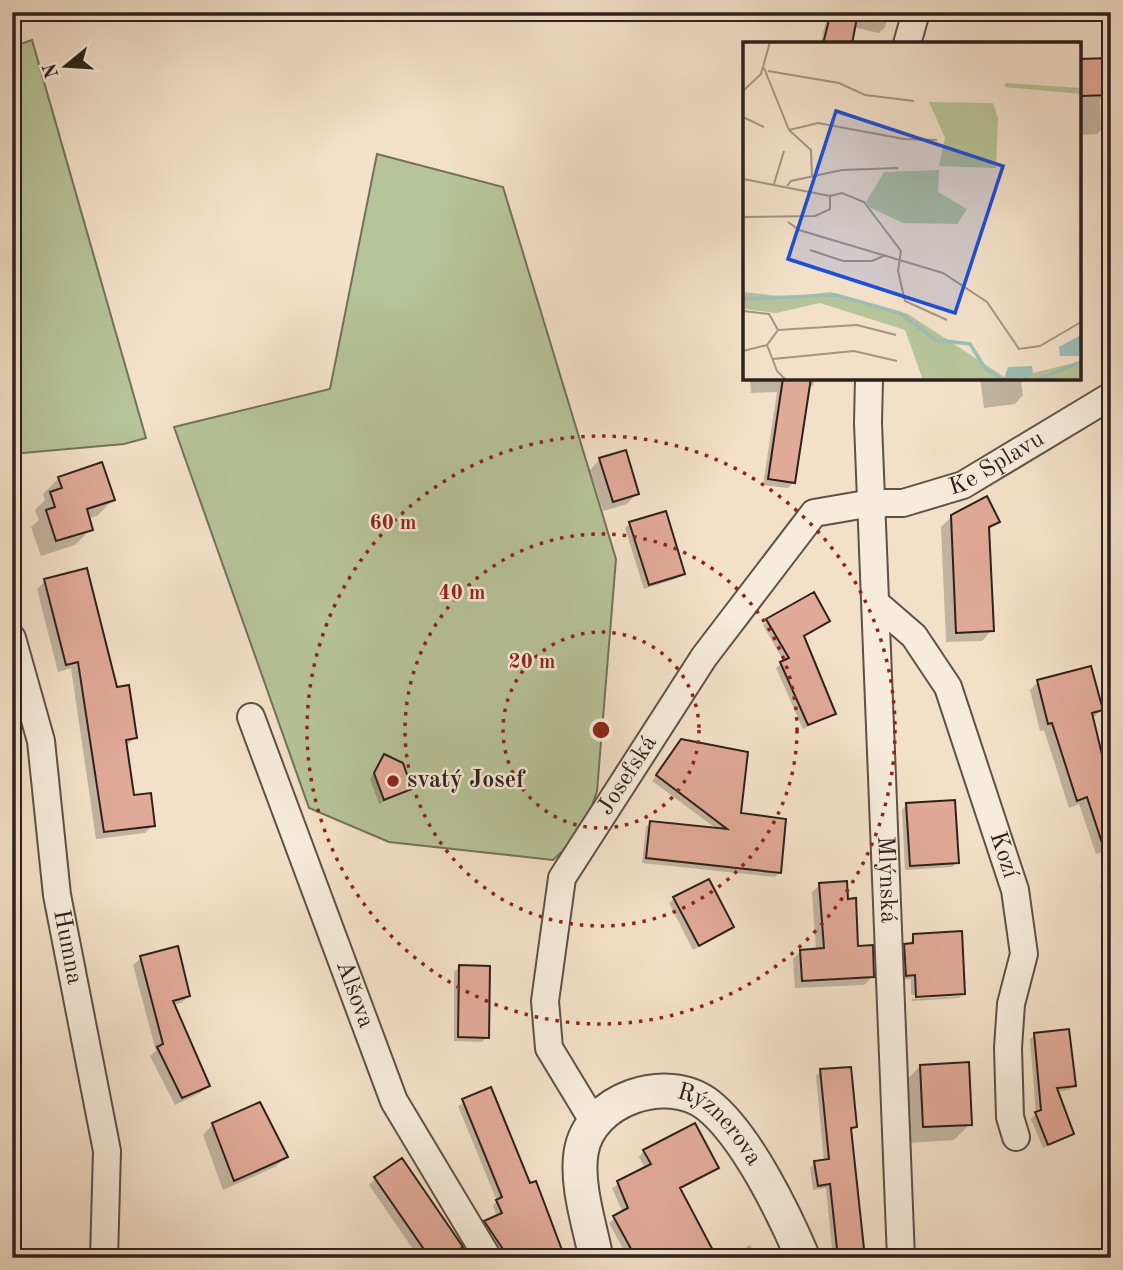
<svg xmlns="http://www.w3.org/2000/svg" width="1123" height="1270" font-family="'Old Standard TT',serif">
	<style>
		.green { fill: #b7c398; stroke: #72725a; stroke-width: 2 }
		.shadow { fill: #0003 }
		.building { fill: #e1a997; stroke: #2e211c; stroke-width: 2 }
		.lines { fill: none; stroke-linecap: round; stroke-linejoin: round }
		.minor-casing { stroke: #5f5147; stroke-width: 30 }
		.tertiary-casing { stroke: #5f5147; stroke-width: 37 }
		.minor { stroke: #f7ebdb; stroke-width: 26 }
		.tertiary { stroke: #f7ebdb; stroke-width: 33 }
		.ring { fill: none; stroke: #8f2418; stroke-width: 3.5; stroke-dasharray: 3.5 7 }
		.poi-dot { fill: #8f2418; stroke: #f7ebdb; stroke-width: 2.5 }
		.labels { text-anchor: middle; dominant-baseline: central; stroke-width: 5; stroke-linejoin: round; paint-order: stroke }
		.street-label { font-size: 24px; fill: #2e211c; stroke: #f7ebdb }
		.poi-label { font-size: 24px; font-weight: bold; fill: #2e211c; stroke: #f7ebdb; text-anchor: start }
		.inset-river { fill: none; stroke: #9bbdb5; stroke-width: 3.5 }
		.inset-road { fill: none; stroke: #a49483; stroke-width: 2 }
		.view { fill: #1d4ed8; fill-opacity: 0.15; stroke: #1d4ed8; stroke-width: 3.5 }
		.inset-edge { fill: none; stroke: #2e211c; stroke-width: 3.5 }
		.centre { fill: #8f2418; stroke: #f7ebdb; stroke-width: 3.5 }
		.ring-label { font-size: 21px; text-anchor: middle; font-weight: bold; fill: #8f2418; stroke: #f7ebdb; stroke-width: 5; stroke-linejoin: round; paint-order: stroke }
	</style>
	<rect width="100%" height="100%" fill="#f2e0c8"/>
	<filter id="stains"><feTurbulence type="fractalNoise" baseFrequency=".00286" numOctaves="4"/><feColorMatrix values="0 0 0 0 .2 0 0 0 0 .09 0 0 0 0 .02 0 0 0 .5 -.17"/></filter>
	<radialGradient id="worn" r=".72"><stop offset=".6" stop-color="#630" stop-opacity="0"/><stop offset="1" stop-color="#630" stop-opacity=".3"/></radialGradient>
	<path class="green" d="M 32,40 L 146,438 L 124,444 L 12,454 L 12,47 Z
		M 377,154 L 503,187 L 616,559 L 597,791 L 583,832 L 553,860 L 389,842 L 309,808 L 174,427 L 330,389 Z"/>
	<path class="shadow" d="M 832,12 L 889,12 L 885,27 L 879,33 L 853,27 L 850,44 L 820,44 L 826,21 Z
		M 1111,58 L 1111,99 L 1100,99 L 1101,130 L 1097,134 L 1079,135 L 1079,60 Z
		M 750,378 L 813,378 L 814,384 L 808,390 L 794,482 L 788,488 L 763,485 L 777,392 L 751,393 Z
		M 980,378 L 1026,378 L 1021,383 L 1023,395 L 1015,404 L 984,408 Z
		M 600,459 L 637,493 L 627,504 L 603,511 L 590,470 Z
		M 59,478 L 113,500 L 97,516 L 88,519 L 91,529 L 75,545 L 41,556 L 31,527 L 39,520 L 35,510 L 45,500 L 43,494 Z
		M 952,516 L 998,521 L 988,531 L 992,630 L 982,641 L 946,642 L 941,527 Z
		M 630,523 L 683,573 L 678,578 L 644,589 L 625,528 Z
		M 45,581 L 116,689 L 136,737 L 125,746 L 133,797 L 153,825 L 145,833 L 96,839 L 71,668 L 58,672 L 37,589 Z
		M 828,620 L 803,637 L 834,714 L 803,729 L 776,668 L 784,662 L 763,625 L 767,621 Z
		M 1038,682 L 1101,710 L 1092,719 L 1111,850 L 1096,854 L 1079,804 L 1069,808 L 1044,730 L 1040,731 L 1030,690 Z
		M 677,746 L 739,815 L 780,872 L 775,877 L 642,863 L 646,827 L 651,822 L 717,829 L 652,781 Z
		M 385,756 L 410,789 L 379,804 L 370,779 Z
		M 906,805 L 957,862 L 952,867 L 905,870 L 902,810 Z
		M 1111,879 L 1111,922 L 1100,886 Z
		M 820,885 L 847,901 L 857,948 L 872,977 L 864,985 L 795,988 L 793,959 L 801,951 L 816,950 L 812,892 Z
		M 674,899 L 732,927 L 693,950 L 669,903 Z
		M 914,936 L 964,993 L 961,996 L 961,993 L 911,995 L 911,979 L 901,980 L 900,950 L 909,945 Z
		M 141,958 L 189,996 L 181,1003 L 173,1005 L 208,1086 L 200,1093 L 175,1105 L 150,1056 L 156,1051 L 133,965 Z
		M 459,967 L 487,1037 L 482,1042 L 454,1041 L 454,972 Z
		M 1111,972 L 1111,1008 L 1109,1009 L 1101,978 Z
		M 961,996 L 959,998 L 912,1001 L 912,999 Z
		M 1035,1035 L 1074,1086 L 1069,1090 L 1056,1092 L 1072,1134 L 1043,1148 L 1031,1119 L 1036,1113 L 1030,1039 Z
		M 920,1066 L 970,1124 L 954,1140 L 908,1143 L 905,1082 Z
		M 821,1071 L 855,1127 L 850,1132 L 864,1258 L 833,1258 L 826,1188 L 813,1190 L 810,1168 L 815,1163 L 824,1162 L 816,1076 Z
		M 490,1090 L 529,1186 L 563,1258 L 501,1258 L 480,1227 L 497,1217 L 493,1206 L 497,1201 L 458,1106 Z
		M 213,1124 L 286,1157 L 275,1167 L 223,1190 L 203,1135 Z
		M 644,1151 L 717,1167 L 678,1190 L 715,1258 L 628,1258 L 609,1223 L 623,1213 L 612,1188 L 645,1168 L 639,1157 Z
		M 375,1179 L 461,1246 L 447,1258 L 419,1258 L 369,1185 Z
		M 750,1245 L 752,1249 L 758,1248 L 761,1258 L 729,1258 Z"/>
	<path class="building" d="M 831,12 L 858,12 L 852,44 L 823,44 Z
		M 1111,58 L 1111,95 L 1079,96 L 1079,59 Z
		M 783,378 L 811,378 L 795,483 L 768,479 Z
		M 626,450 L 639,494 L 613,502 L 599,458 Z
		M 102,462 L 115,500 L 87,509 L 93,530 L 56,541 L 46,510 L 55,507 L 50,492 L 62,488 L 58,477 Z
		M 987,496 L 1000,522 L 989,527 L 994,631 L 956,633 L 951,515 Z
		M 666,511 L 685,574 L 649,585 L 629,522 Z
		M 87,568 L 117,687 L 129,685 L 137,738 L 126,740 L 134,795 L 151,793 L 155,826 L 104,832 L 78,662 L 66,665 L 44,579 Z
		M 814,592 L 830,621 L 804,636 L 836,714 L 808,725 L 780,662 L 789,658 L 766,619 Z
		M 1091,666 L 1103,710 L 1092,713 L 1106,771 L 1111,769 L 1111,851 L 1105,852 L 1087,797 L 1077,801 L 1052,723 L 1048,724 L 1037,680 Z
		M 681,739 L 748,752 L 741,813 L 786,819 L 781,873 L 646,858 L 650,821 L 727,829 L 656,775 Z
		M 384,754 L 403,763 L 412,789 L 384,800 L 374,773 Z
		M 955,800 L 959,863 L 910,866 L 906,803 Z
		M 709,879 L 734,927 L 699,946 L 673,897 Z
		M 847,881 L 848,899 L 856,898 L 858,946 L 873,945 L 874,977 L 802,981 L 800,950 L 824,948 L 819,883 Z
		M 962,931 L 965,994 L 916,997 L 915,975 L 906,976 L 904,944 L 913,943 L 913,934 Z
		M 178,946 L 190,996 L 173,1001 L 210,1086 L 182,1098 L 157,1047 L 163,1044 L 140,956 Z
		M 459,965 L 490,966 L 489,1038 L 458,1037 Z
		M 1069,1029 L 1076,1086 L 1057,1088 L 1074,1134 L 1048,1145 L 1035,1112 L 1041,1110 L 1034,1033 Z
		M 969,1062 L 972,1125 L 923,1127 L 920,1065 Z
		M 851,1067 L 857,1127 L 851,1128 L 865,1258 L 838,1258 L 830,1184 L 818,1186 L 814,1161 L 829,1159 L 820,1069 Z
		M 491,1087 L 530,1183 L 536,1181 L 565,1258 L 509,1258 L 484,1221 L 502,1213 L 496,1200 L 502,1197 L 462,1099 Z
		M 260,1102 L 288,1157 L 234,1181 L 212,1123 Z
		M 695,1123 L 719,1168 L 680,1188 L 717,1258 L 636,1258 L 613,1216 L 628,1208 L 617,1181 L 651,1164 L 643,1150 Z
		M 402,1158 L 463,1247 L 446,1258 L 430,1258 L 374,1177 Z"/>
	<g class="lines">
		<defs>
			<g id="minor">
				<path d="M 907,44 L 916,12"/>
				<path id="s1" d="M 869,378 L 868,423 L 901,1258"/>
				<path id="s2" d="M 877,604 L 914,636 L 948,687 L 1015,890 L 1024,954 L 1011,1004 L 1008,1048 L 1010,1117 L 1016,1137"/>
				<path id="s3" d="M 12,638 L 41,741 L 57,895 L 107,1151 L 104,1258"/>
				<path id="s4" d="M 251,717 L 394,1101 L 488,1258"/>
				<path id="s5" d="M 595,1124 L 549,1048 L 545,1001 L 562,878 L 704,657 L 814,513 L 872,503 L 903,503 L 963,485 L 1111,396"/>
			</g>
			<g id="tertiary">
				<path id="s6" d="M 596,1258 C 590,1226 576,1186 581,1153 C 589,1099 667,1073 708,1105 C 746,1135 784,1213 803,1258"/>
			</g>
		</defs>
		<use href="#minor" class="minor-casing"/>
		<use href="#tertiary" class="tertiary-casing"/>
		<use href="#minor" class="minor"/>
		<use href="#tertiary" class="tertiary"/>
	</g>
	<g class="ring">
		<circle cx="601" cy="730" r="98"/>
		<circle cx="601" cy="730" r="196"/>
		<circle cx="601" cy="730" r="294"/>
	</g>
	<circle class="poi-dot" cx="393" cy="781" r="7"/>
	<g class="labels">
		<g class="street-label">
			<text stroke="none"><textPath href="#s5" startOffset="896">Ke Splavu</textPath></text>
			<text stroke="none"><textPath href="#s5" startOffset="382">Josefská</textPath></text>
			<text stroke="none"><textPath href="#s2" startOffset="287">Kozí</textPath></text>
			<text stroke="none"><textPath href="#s1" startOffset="502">Mlýnská</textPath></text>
			<text stroke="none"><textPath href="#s3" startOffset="315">Humna</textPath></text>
			<text stroke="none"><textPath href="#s4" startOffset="296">Alšova</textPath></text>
			<text stroke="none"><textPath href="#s6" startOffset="287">Rýznerova</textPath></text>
		</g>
		<g class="poi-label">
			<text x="407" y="781">svatý Josef</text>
		</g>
	</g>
	<g transform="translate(743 42)">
		<rect width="338" height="338" fill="#f2e0c8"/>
		<path d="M 263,41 L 338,46 L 338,52 L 261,45 ZM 186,60 L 250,61 L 255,76 L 253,126 L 196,124 L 202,96 ZM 196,128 L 195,150 L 224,167 L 214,182 L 160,181 L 126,165 L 123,160 L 141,130 ZM 0,250 L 45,255 L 87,250 L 165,272 L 266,338 L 180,338 L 162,288 L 77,261 L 33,271 L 8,268 L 0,266 ZM 338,319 L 338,338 L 279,338 L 290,331 Z" fill="#b7c398"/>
		<path d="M 338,293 L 338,314 L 317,314 L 316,305 ZM 289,324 L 290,331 L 285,336 L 261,337 L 265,325 Z" fill="#9bbdb5"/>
		<path class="inset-river" d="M 0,257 L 93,253 L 157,271 L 193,298 L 227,302 L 242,326 L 259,338M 293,338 L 338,320"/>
		<path class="inset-road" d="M 21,26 L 46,88 L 68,108 L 69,135M 25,29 L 96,41 L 122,53 L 171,59M 0,49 L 18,32 L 27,0M 0,75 L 21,85M 46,88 L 75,81 L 161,97 L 194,98M 0,137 L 87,154M 31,142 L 41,109M 44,144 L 48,139 L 99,128 L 155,126M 87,154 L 99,151 L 121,160 L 158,209 L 155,229 L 162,259 L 204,278M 0,175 L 72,174 L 87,167 L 87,154M 45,180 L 56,188 L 200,231 L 244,260 L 276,307 L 297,304 L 338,280M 67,208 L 100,219 L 129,219 L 143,213M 0,269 L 26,272 L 35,288 L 24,303 L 0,309M 35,288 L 114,283 L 153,293M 24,303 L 34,329 L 43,338M 30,317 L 111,309 L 154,319"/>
		<path class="view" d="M 93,69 L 260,124 L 212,271 L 45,217 Z"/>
		<rect width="338" height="338" class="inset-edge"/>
	</g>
	<circle cx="601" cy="730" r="10" class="centre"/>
	<g class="ring-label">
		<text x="393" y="529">60 m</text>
		<text x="462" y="599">40 m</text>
		<text x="532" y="668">20 m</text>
	</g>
	<rect width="1123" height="1270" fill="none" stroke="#f2e0c8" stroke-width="42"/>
	<rect x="14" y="14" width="1095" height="1242" fill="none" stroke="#2e211c" stroke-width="3.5"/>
	<rect x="21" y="21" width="1081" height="1228" fill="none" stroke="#2e211c" stroke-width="2"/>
	<g transform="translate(66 66) rotate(252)" stroke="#f7ebdb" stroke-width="5" paint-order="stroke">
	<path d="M0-5L12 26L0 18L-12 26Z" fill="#2e211c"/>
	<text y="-10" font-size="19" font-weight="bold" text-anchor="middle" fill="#2e211c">N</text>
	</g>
	<rect width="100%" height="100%" filter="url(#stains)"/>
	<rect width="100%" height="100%" fill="url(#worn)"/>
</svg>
